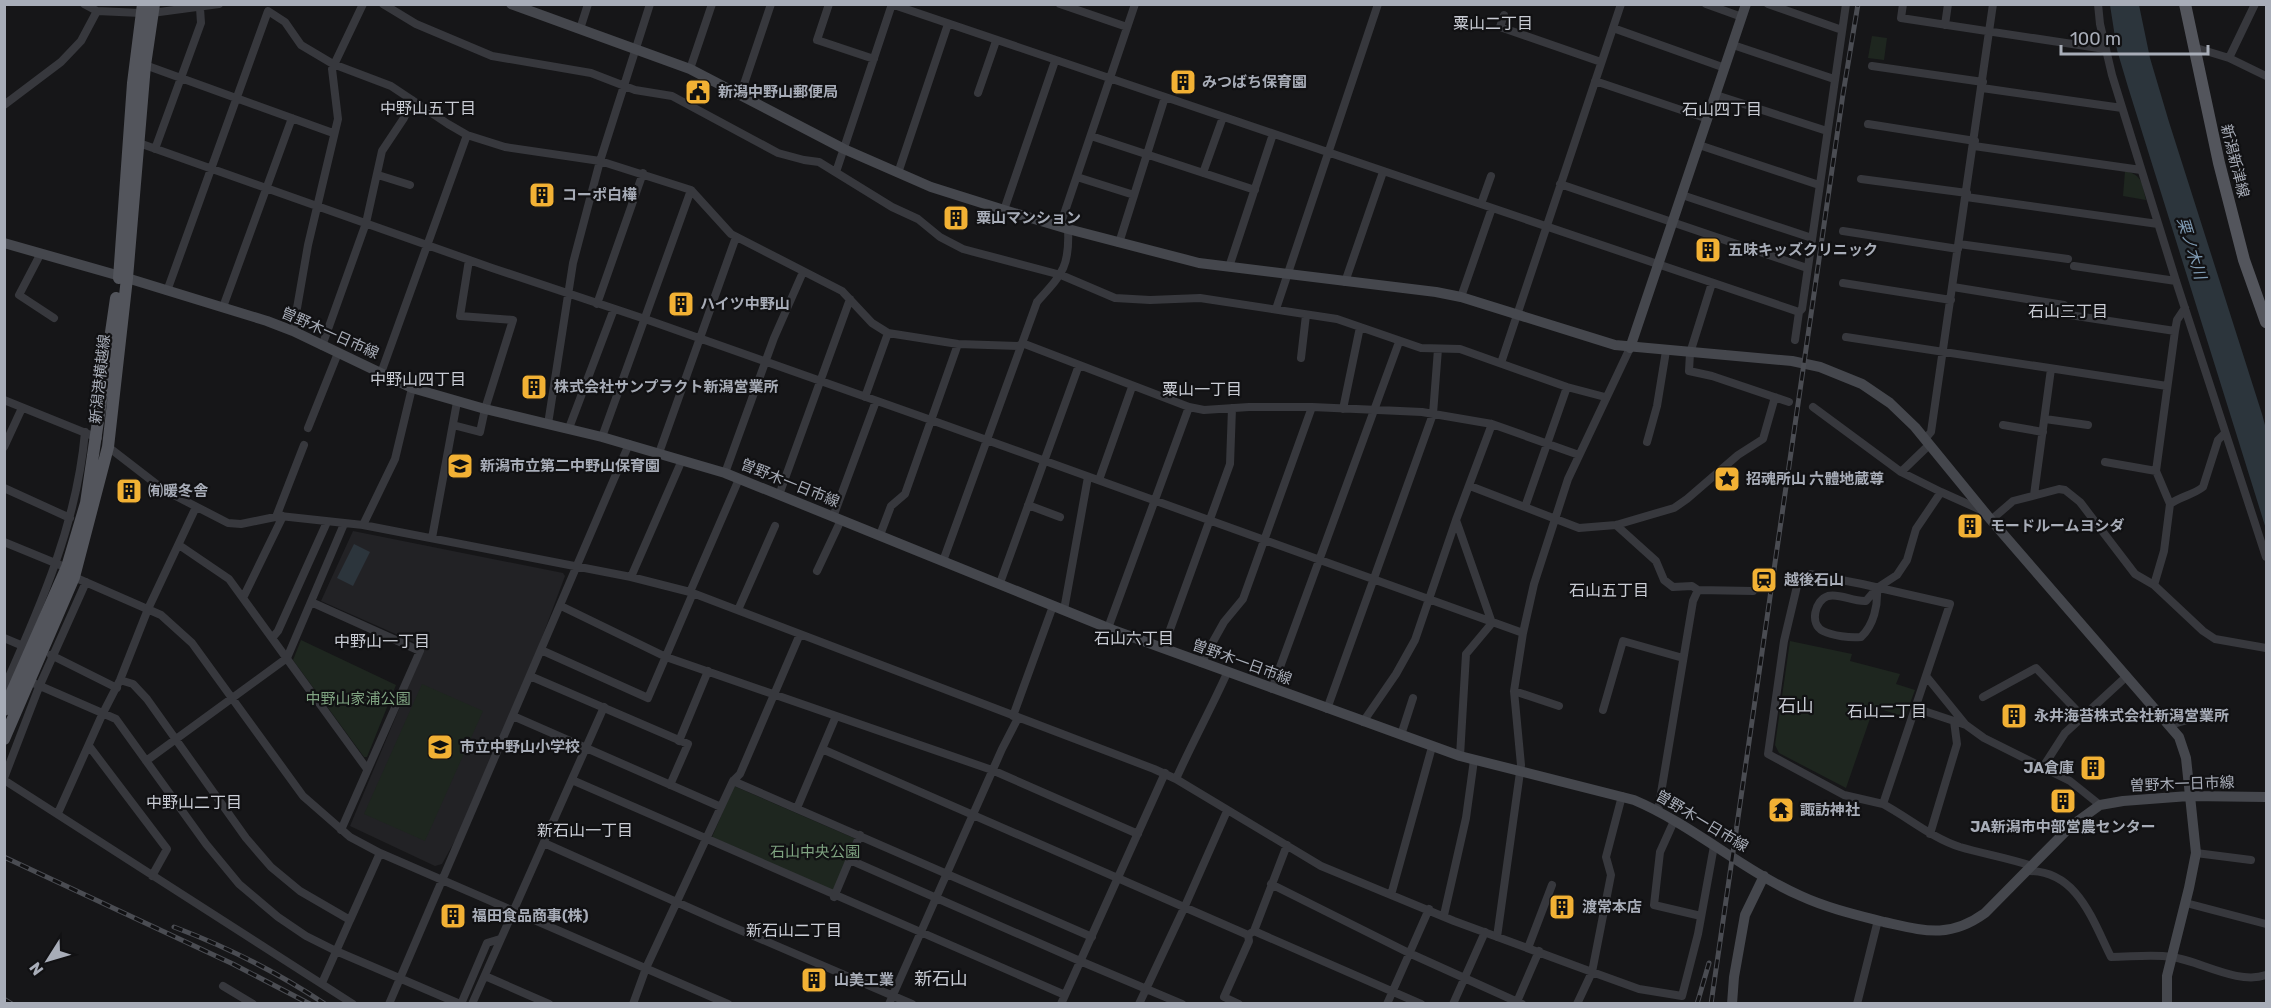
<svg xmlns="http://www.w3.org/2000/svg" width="2271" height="1008" viewBox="0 0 2271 1008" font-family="Rubik,'Noto Sans JP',sans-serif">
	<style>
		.built { fill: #222225 }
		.green { fill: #1e261f }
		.water { fill: #2c353c }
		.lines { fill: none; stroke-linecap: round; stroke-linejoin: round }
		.street { stroke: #37383d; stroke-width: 8 }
		.secondary { stroke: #45474d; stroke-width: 10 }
		.primary { stroke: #53555c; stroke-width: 12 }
		.rail-casing { stroke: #4a4c52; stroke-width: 5 }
		.rail { stroke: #111113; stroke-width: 3; stroke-dasharray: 9; stroke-linecap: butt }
		.labels { text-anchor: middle; stroke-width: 4.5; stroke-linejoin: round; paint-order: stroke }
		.poi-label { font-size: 15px; font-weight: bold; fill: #a8adb8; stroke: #111113; text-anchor: start }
		.street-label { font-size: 15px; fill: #a8adb8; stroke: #111113 }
		.park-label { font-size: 15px; fill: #7fa381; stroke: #111113 }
		.neighbourhood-label { font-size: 16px; fill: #c9ccd4; stroke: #111113 }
		.water-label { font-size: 16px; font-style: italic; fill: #7f9bb3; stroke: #111113 }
		.quarter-label { font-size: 18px; fill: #c9ccd4; stroke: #111113 }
	</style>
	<rect width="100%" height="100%" fill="#161618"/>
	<path class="built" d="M 353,531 L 563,573 L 565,576 L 538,648 L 458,835 L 442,864 L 435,866 L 350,826 L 425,647 L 321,601 Z"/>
	<path class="green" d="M 1872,36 L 1887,38 L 1884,60 L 1868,58 Z
		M 2125,171 C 2143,175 2142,184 2146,200 L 2123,196 Z
		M 301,640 L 396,685 L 367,757 L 364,757 L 293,660 Z
		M 1790,641 L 1852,654 L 1850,661 L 1900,674 L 1896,684 L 1915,690 L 1905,717 L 1874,707 L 1846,788 L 1779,753 L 1775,745 Z
		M 422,684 L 483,711 L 425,841 L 364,814 Z
		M 734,786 L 856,839 L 833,891 L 712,837 Z"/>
	<path class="water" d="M 2110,5 L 2139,5 L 2150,58 L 2169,122 L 2262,414 L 2266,429 L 2266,529 L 2128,87 L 2117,50 Z
		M 354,544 L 370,552 L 353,586 L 337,578 Z"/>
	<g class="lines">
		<path class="street" d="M 84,4 L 97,11 L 141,13
			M 383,4 L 416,24 L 492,56 L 591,73 L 635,90 L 672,96 L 778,153 L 804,160 L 819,162 L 892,207 L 918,219 L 940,237 L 963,249 L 1061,275 L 1115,298 L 1150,300 L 1200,298 L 1337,319 L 1421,348 L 1460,349 L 1567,387 L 1605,397
			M 829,4 L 817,40 L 874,59
			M 891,4 L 1799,312
			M 1060,4 L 1127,27
			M 1706,4 L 1742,17
			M 1768,4 L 1842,30
			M 1903,4 L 1901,18 L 2105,49
			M 2098,4 L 2100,24 L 2112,75 L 2176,281 L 2266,557
			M 152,13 L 219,4
			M 1504,15 L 1500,27 L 1601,62
			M 1945,25 L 1948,4
			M 1613,28 L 1725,68
			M 580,29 L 588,4
			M 1733,45 L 1834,79
			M 2193,47 L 2229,58 L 2266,76
			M 2229,58 L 2255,4
			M 145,65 L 333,133
			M 1872,66 L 1983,82
			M 690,69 L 712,4
			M 1595,81 L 1708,119
			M 1982,88 L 2122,108
			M 978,93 L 996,41
			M 1716,95 L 1827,131
			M 740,96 L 771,4
			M 4,105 L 61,62 L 81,41 L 97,11
			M 1868,124 L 1975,141
			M 1091,136 L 1255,190
			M 139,143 L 492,268 L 645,319 L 931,420 L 1523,633
			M 1699,145 L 1819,185
			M 1974,146 L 2141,170
			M 155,149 L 201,23 L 200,8
			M 836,172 L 892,4
			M 898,173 L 948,24
			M 1203,173 L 1223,117
			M 378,175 L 410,185
			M 1077,177 L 1134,195
			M 1861,179 L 1967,193
			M 1560,184 L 1807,268
			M 1682,195 L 1812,238
			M 1966,197 L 2158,224
			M 1481,204 L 1491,176
			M 1004,210 L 1055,61
			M 1060,226 L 1135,4
			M 1843,231 L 1958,249
			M 1119,243 L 1165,97
			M 1959,244 L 2068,259
			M 41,253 L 19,295 L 54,318
			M 2074,266 L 2176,281
			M 1229,267 L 1273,134
			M 1345,282 L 1383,172
			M 1712,283 L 1690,353 L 1689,371 L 1712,376 L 1789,402
			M 1843,283 L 1951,300
			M 1953,287 L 2064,305 L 2063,314 L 2175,331
			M 167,291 L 268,11 L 285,22 L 301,45 L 333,64 L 391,86 L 448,124 L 467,135 L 505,147 L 600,161 L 691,190 L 731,234 L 842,291 L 872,323 L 888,333 L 958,344 L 1020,346
			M 1461,297 L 1492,208
			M 597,304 L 643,173
			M 223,307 L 292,118
			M 1276,309 L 1378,4
			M 293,331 L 308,245 L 338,119 L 332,69 L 363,4
			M 1846,337 L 2167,386
			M 1795,340 L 1799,312 L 1802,309 L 1846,4
			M 1022,343 L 1189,407 L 1204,410 L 1249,407 L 1312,407 L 1422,412 L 1492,424 L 1579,455
			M 322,346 L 366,223 L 382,151 L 404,118 L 412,100
			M 1301,358 L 1306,315
			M 1501,363 L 1621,4
			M 381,373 L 467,135
			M 865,397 L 888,333
			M 4,400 L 98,438
			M 1813,407 L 1901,472 L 1941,492 L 1981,510
			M 1343,409 L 1360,327
			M 2045,419 L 2088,425
			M 548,424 L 573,263 L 600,161 L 650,4
			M 453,425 L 480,432 L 485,409 L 513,320 L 460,316 L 469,260
			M 2003,425 L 2043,432
			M 308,428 L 338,353
			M 569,428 L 614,309
			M 602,437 L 691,190
			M 1925,439 L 1931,432 L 1993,4
			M 1647,442 L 1657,406 L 1666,351
			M 107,446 L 164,490 L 228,523 L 241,524 L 280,516 L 363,525 L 631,577 L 690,592 L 1154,769 L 1176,779 L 1321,866 L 1454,921 L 1592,972 L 1639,989 L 1682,996 L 1698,934 L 1714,846
			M 4,447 L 22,408
			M 659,453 L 736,237
			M 2105,462 L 2156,471
			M 1901,472 L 1929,445
			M 725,473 L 774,338 L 803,272
			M 1099,480 L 1132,387
			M 1470,486 L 1579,528 L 1616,525 L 1674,508 L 1687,499 L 1738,455 L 1763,439 L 1775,397
			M 4,488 L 70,518
			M 779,495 L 850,299
			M 2034,495 L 2051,369
			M 2170,504 L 2156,471 L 2175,331 L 2177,320 L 2185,308
			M 1028,505 L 1060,517
			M 1525,507 L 1567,387
			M 276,517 L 304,445
			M 833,517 L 876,401
			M 1991,520 L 2013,501 L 2059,489 L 2065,490 L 2080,502 L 2135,574 L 2154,585 L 2203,631 L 2215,639 L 2266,648
			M 363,525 L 395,459 L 412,388
			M 1616,525 L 1656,561 L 1664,580 L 1673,587 L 1692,586 L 1698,590 L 1753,591
			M 880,535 L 891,506 L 905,494 L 958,344
			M 432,538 L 457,402
			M 4,542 L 60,565
			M 179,545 L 229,579 L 367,769
			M 943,561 L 1037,302 C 1061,275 1070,268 1068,229
			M 817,571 L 841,520
			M 1810,574 L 1862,584 L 1950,604 L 1883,804 L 1844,795 L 1768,754 L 1784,641 L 1798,582 Z
			M 74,577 L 161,615 L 192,643 L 303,796 L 350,837 L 380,853 L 728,1004
			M 631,577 L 682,460
			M 1000,583 L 1079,365
			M 2154,585 L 2164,551 L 2170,504 C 2181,496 2193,495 2203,487 L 2218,440 L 2225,433
			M 1877,588 C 1878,605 1874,625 1861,637 C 1850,638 1833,636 1823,631 C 1809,624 1815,600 1828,596 C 1840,593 1853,602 1866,601 L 1877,588 L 1897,575 L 1907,560 L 1916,529 L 1941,492
			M 690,592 L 739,479
			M 243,598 L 283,516
			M 311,602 L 420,651 L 341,830
			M 561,606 L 666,657 L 992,770 L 1138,834
			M 738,610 L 775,526
			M 1064,610 L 1088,477
			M 1108,628 L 1189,407
			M 800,634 L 740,774 L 733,781 L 1092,937
			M 273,637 L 278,631 L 327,522
			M 4,638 L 23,646
			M 1163,649 L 1230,464 L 1232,408
			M 541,650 L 648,698 L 693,593
			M 51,655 L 117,688
			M 1201,663 L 1224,622 L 1243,599 L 1312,407
			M 530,676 L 688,744 L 670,785
			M 1926,676 L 1965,724
			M 120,680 L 133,684 L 147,699 L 246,838 L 271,867 L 300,891 L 350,920 L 322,983
			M 31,682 L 116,719 L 206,844 L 239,884 L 278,917 L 306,936 L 336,951 L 460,1004
			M 4,688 C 41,605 77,523 85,432
			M 1272,689 L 1399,342
			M 1514,691 L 1559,706
			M 1983,697 L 2036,668 L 2082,716
			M 1915,708 L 1966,725 L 1984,738 L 2070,781 L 2100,805
			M 1327,709 L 1433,414 L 1438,349
			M 1603,710 L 1623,641 L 1683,658
			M 513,716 L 721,807
			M 1013,716 L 1053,606
			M 1363,722 L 1396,674 L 1415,640 L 1456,520
			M 2170,725 L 2215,712
			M 1401,735 L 1413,698
			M 679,741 L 708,671
			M 89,746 L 167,849 L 152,876
			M 822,749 L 1248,935
			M 1460,756 L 1466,654 L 1492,623 L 1456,520 L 1492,424
			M 146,761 L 287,658 L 344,524
			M 2043,767 L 2065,733 L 2127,676
			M 4,778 L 39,687 L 86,582
			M 1176,779 C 1192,743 1211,709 1227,673
			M 4,780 L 353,1004
			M 572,780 L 1065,995
			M 1883,804 C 1909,818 1932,838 1960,847 C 1984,854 2008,858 2032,866
			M 797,808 L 836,716
			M 1658,811 L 1693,601 L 1698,590
			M 58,813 L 102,715 L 120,680 L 148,609 L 196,507
			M 1674,821 L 1660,852 L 1654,905 L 1701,916
			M 1930,834 L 1957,744 L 1954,721
			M 544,843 L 719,921 L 912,1004
			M 2196,853 L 2251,860
			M 850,860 L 1080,961 L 1182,1004
			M 2027,871 C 2077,870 2092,919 2111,957 C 2130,957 2152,954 2172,957 C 2200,961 2238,985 2266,975
			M 1271,884 L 1409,953 L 1522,1004
			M 1391,895 L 1432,747
			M 834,897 L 860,835
			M 2186,903 L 2266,924
			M 1444,915 L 1466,818 L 1474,760
			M 350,920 L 380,853
			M 1254,931 L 1421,1004
			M 1497,937 L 1521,765 L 1514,691 L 1523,633 L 1534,584 L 1568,479 L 1630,348
			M 1528,948 L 1552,885
			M 485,976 L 549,1004
			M 223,986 L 253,1004
			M 389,1004 L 629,444
			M 461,1004 L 487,943 L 500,939
			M 472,1004 L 604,707
			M 633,1004 L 646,968 L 733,781
			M 889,1004 L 1002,749 L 1018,718
			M 1061,1004 L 1165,773
			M 1139,1004 L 1185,906 L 1227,811
			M 1239,1004 L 1224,997 L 1249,941 L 1248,935 L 1254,931 L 1287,845
			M 1387,1004 L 1429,909
			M 1453,1004 L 1485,932
			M 1516,1004 L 1539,951
			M 1577,1004 L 1592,972 L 1611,875 L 1606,857 L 1622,796
			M 1857,1004 L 1878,920"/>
		<path class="secondary" d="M 511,4 L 690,69 L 844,149 L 931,187 L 1004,210 L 1068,229 L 1199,263 L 1436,292 L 1461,297 L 1615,345 L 1792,361 L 1820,367 L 1862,384 L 1890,403 L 1915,427 L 1991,520 L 2179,737 L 2186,758 L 2196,853 L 2189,888 L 2167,976 L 2167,1004
			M 4,243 L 127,278 L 267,321 L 293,331 L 412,388 L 485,409 L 602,437 L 725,473 L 1113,630 L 1460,756 L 1634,800 C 1693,825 1742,870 1801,896 C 1827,908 1857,915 1884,922 C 1925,931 1949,939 1985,913 L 2071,826 L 2100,805 L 2123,801 L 2189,796 L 2266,797
			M 1630,348 L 1746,4
			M 1732,1004 L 1734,977 L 1745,915 L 1764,876"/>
		<path class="primary" d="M 2185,4 L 2219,163 L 2244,260 L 2266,322
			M 119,278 L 133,83 L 143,4
			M 4,710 L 67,567 L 86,503 L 116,298
			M 4,739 L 74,577 L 108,447 L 127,278 L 145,65 L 154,4"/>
		<g class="rail-casing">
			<path id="rail" d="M 4,857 L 233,964 L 310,1004
				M 174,927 C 227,947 277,972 325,1004
				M 4,999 L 12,1004
				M 1697,1004 L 1709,963
				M 1711,1004 L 1843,94 L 1858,4"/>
		</g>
		<use href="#rail" class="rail"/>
	</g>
	<defs>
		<g id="building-square" transform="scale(1.35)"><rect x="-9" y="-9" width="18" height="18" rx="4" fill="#f2b134" stroke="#111113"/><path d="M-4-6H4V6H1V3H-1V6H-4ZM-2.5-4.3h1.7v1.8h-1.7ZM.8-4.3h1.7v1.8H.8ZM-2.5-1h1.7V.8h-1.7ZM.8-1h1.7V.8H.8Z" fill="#111"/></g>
		<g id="civic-square" transform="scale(1.35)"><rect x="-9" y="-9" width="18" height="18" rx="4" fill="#f2b134" stroke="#111113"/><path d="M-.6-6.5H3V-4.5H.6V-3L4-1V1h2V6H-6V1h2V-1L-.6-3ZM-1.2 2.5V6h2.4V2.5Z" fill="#111"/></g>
		<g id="school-square" transform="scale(1.35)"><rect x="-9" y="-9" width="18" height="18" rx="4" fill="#f2b134" stroke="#111113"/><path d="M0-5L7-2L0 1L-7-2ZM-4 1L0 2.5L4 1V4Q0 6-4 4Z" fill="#111"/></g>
		<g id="sight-square" transform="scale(1.35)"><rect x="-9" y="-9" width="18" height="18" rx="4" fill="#f2b134" stroke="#111113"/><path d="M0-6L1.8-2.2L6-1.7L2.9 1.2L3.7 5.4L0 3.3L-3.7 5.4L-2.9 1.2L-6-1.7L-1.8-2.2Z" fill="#111"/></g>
		<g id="station-square" transform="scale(1.35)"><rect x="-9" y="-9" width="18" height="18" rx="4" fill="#f2b134" stroke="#111113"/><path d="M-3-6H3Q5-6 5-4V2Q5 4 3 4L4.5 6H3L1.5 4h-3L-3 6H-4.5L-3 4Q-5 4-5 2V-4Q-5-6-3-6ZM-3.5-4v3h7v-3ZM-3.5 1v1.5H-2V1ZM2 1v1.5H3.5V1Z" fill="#111"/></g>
		<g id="temple-square" transform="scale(1.35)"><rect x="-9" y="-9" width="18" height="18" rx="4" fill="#f2b134" stroke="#111113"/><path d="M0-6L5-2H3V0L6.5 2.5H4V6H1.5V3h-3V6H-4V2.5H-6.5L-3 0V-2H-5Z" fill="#111"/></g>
	</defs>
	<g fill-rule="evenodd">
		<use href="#building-square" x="1183" y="82"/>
		<use href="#civic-square" x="698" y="92"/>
		<use href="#building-square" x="542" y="195"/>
		<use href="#building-square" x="956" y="218"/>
		<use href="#building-square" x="1708" y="250"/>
		<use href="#building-square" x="681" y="304"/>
		<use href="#building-square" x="534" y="387"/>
		<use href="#school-square" x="460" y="466"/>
		<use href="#sight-square" x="1727" y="479"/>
		<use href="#building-square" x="129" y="491"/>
		<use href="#building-square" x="1970" y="526"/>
		<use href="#station-square" x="1764" y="580"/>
		<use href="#building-square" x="2014" y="716"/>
		<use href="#school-square" x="440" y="747"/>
		<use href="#building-square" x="2093" y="768"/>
		<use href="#building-square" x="2063" y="801"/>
		<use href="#temple-square" x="1781" y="810"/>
		<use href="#building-square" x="1562" y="907"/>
		<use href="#building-square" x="453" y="916"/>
		<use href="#building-square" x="814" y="980"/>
	</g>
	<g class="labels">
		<g class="poi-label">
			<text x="1202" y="87">みつばち保育園</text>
			<text x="718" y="97">新潟中野山郵便局</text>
			<text x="562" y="200">コーポ白樺</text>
			<text x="976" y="223">粟山マンション</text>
			<text x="1728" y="255">五味キッズクリニック</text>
			<text x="700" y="309">ハイツ中野山</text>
			<text x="554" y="392">株式会社サンプラクト新潟営業所</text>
			<text x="480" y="471">新潟市立第二中野山保育園</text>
			<text x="1746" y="484">招魂所山 六體地蔵尊</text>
			<text x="148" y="496">㈲暖冬舎</text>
			<text x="1990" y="531">モードルームヨシダ</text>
			<text x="1784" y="585">越後石山</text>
			<text x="2034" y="721">永井海苔株式会社新潟営業所</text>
			<text x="460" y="752">市立中野山小学校</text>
			<text x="2074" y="773" text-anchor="end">JA倉庫</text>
			<text x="1800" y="815">諏訪神社</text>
			<text x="2063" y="832" text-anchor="middle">JA新潟市中部営農センター</text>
			<text x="1582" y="912">渡常本店</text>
			<text x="472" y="921">福田食品商事(株)</text>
			<text x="834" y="985">山美工業</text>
		</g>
		<g class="street-label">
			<text transform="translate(2235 161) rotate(76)" y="5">新潟新津線</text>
			<text transform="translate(330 333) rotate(24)" y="5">曽野木一日市線</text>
			<text transform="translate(100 379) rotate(-84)" y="5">新潟港横越線</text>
			<text transform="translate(790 483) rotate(22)" y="5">曽野木一日市線</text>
			<text transform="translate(1242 662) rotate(20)" y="5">曽野木一日市線</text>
			<text transform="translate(2182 784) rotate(-2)" y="5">曽野木一日市線</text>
			<text transform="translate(1702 821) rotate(31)" y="5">曽野木一日市線</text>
		</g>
		<g class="park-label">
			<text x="358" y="704">中野山家浦公園</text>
			<text x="815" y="857">石山中央公園</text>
		</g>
		<g class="neighbourhood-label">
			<text x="1493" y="29">粟山二丁目</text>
			<text x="428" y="114">中野山五丁目</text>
			<text x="1722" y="115">石山四丁目</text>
			<text x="2068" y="317">石山三丁目</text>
			<text x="418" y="385">中野山四丁目</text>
			<text x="1202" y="395">粟山一丁目</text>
			<text x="1609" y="596">石山五丁目</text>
			<text x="1134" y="644">石山六丁目</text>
			<text x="382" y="647">中野山一丁目</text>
			<text x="1887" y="717">石山二丁目</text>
			<text x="194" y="808">中野山二丁目</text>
			<text x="585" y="836">新石山一丁目</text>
			<text x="794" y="936">新石山二丁目</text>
		</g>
		<g class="water-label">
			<text transform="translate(2192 248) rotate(73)" y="6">栗ノ木川</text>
		</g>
		<g class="quarter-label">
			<text x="1796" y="712">石山</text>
			<text x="941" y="985">新石山</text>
		</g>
	</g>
	<rect width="2271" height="1008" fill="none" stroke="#a8adb8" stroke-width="12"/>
	<g transform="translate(48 960) rotate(233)" stroke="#111113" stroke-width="4.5" paint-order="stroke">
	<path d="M0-4.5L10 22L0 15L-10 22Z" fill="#a8adb8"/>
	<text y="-9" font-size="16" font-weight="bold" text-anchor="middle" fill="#a8adb8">N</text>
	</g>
	<path d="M2061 45v9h147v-9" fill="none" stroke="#a8adb8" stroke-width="3"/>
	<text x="2070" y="45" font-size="18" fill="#a8adb8" stroke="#111113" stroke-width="4.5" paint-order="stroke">100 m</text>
</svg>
